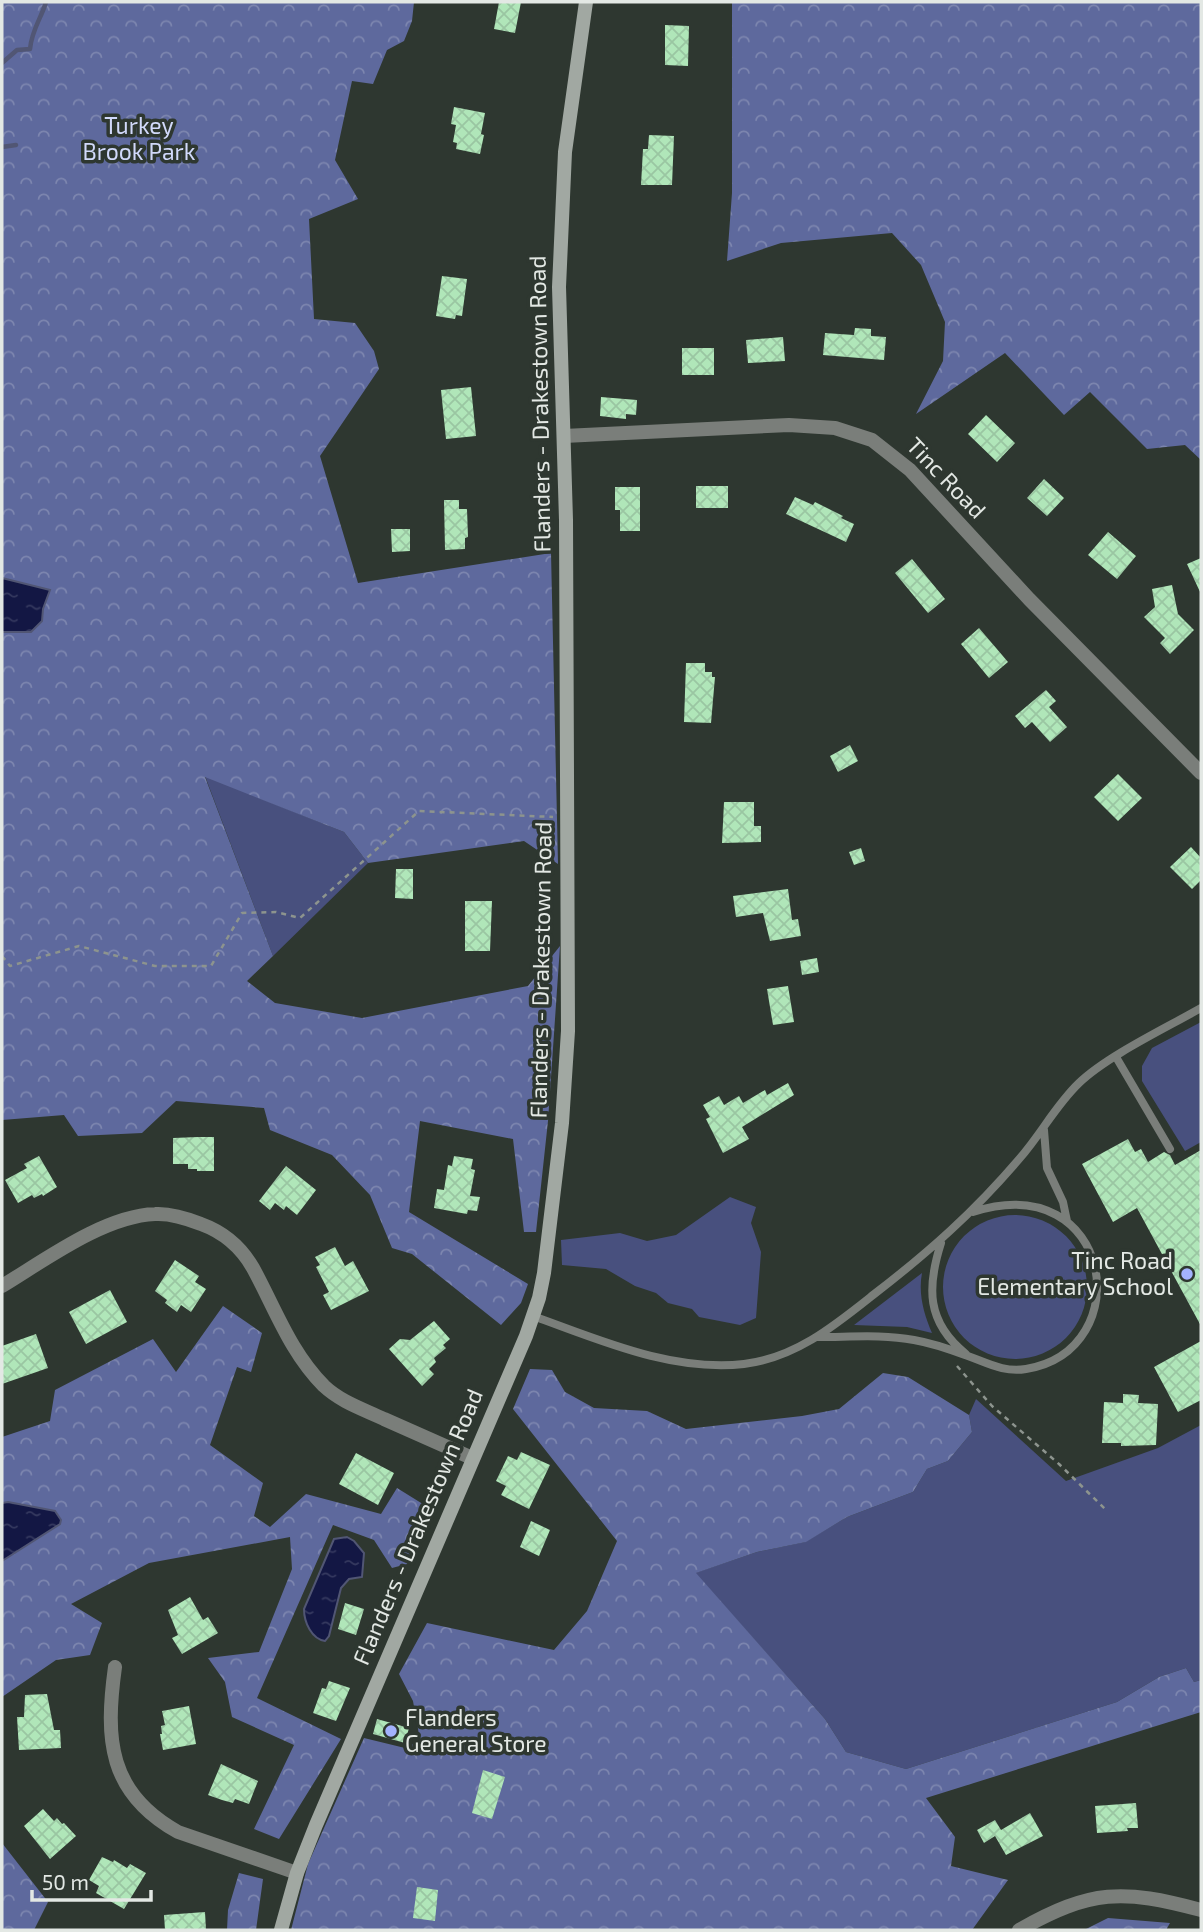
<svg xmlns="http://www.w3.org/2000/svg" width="1203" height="1932" viewBox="0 0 1203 1932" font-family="'Exo 2',sans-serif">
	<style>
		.green { fill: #48507e }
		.forest { fill: url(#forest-crowns) }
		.water { fill: url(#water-ripples); stroke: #515674; stroke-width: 2 }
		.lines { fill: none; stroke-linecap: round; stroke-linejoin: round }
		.stream { stroke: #515674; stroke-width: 4.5 }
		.building { fill: url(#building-cross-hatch) }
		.path { stroke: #8d948e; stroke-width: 2.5; stroke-dasharray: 5 5; stroke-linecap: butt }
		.lane { stroke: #7a7e7a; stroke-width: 8 }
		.street { stroke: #7a7e7a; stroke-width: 14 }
		.secondary { stroke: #a1a8a2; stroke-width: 14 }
		.poi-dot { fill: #a3b2fd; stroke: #2e3730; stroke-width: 2.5 }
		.labels { text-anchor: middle; stroke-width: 7; stroke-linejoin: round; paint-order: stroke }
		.park-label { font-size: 23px; fill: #d1d9fa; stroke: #2e3730 }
		.street-label { font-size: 23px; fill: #e3e8e4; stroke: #2e3730 }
		.poi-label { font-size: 23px; fill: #e3e8e4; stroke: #2e3730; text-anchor: end }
	</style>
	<defs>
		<pattern id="forest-crowns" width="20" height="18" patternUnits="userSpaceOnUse" patternTransform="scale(1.75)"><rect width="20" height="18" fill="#5e699d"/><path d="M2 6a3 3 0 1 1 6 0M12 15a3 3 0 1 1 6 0" fill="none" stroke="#7d86af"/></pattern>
		<pattern id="water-ripples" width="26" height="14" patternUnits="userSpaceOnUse" patternTransform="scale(1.75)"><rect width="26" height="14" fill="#131744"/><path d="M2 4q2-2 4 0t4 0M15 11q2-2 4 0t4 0" fill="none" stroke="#35395f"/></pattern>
		<pattern id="building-cross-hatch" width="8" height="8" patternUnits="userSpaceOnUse" patternTransform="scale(1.75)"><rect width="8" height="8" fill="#b0e6b9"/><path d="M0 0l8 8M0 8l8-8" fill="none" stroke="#9ac6a2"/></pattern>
	</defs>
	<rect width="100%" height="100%" fill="#2e3730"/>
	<path class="green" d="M 205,776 L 344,832 L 368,863 L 273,956 Z
		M 1201,1022 L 1201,1142 L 1185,1151 L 1142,1081 L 1142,1066 L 1152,1048 Z
		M 730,1197 L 756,1207 L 751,1223 L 761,1252 L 756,1318 L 740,1325 L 699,1317 L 692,1309 L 668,1303 L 656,1293 L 635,1286 L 606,1269 L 562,1265 L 561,1240 L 620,1233 L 647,1241 L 676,1235 Z
		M943 1287a72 72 0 1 1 144 0a72 72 0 1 1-144 0Z
		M 922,1273 C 918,1294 924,1314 932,1333 L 907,1327 L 854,1325 Z
		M 976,1399 L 1066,1481 L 1158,1448 L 1201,1425 L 1201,1680 L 1194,1682 L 1186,1668 L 1159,1677 L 1117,1702 L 906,1769 L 846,1752 L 825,1719 L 695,1573 L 757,1552 L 805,1542 L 847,1517 L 913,1492 L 927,1469 L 948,1461 L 972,1432 L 969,1415 Z"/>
	<path class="forest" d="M 2,2 L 414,2 L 412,21 L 404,41 L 387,50 L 373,84 L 352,81 L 335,160 L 358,199 L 309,219 L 314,319 L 355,323 L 374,351 L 379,369 L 320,456 L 358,583 L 551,553 L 558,864 L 524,841 L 368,863 L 344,832 L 205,777 L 273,956 L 247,981 L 275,1003 L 362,1018 L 528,986 L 560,946 L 548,1121 L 536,1232 L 524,1232 L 513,1139 L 420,1121 L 409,1212 L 528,1284 L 521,1303 L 501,1325 L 412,1254 L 392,1248 L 370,1195 L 332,1155 L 270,1130 L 264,1108 L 176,1101 L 142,1133 L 78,1136 L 64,1115 L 2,1120 Z
		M 732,2 L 1201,2 L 1201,460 L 1185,445 L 1147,449 L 1090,392 L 1064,415 L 1005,353 L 916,414 L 943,361 L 945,322 L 921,265 L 892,233 L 781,243 L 727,261 L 732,193 Z
		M 223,1306 L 262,1333 L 251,1372 L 237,1367 L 210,1445 L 263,1483 L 254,1516 L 270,1527 L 306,1494 L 381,1514 L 397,1488 L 426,1506 L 407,1564 L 392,1568 L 374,1540 L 333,1525 L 257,1698 L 341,1739 L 279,1839 L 254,1829 L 294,1745 L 232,1717 L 225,1682 L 208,1658 L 259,1652 L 292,1569 L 290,1537 L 149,1563 L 71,1604 L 102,1623 L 90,1655 L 56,1660 L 2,1697 L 2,1437 L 50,1421 L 55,1390 L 153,1339 L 176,1372 Z
		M 530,1369 L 552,1370 L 565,1392 L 594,1408 L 647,1411 L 686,1429 L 802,1416 L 839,1409 L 883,1373 L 908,1377 L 969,1415 L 972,1432 L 948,1461 L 927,1469 L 913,1492 L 847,1517 L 806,1542 L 757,1552 L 696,1573 L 825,1719 L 846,1752 L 906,1769 L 1117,1702 L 1159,1677 L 1186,1668 L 1194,1682 L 1201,1680 L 1201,1712 L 926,1798 L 955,1837 L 951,1866 L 1008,1880 L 972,1930 L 291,1930 L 308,1864 L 364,1738 L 405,1748 L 420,1740 L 413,1701 L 399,1674 L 427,1623 L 554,1650 L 587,1611 L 617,1541 L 513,1409 Z
		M 2,1843 L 48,1902 L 34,1930 L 2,1930 Z
		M 239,1873 L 263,1879 L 256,1930 L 227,1930 L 228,1910 Z
		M 1108,1918 L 1170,1923 L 1166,1930 L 1084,1930 Z"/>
	<path class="water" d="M 2,578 L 50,590 L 43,609 L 42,621 L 31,632 L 2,632 Z
		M 8,1502 L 55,1511 L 61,1520 L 60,1524 L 2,1561 L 2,1503 Z
		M 347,1537 L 354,1541 L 364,1553 L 362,1577 L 349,1579 L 341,1588 L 329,1636 L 325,1641 C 312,1639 304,1623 304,1609 L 334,1539 Z"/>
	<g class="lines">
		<path class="stream" d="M 2,63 L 17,50 L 30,49 C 32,29 41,19 46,2
			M 2,147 L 16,145"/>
	</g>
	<path class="building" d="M 499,2 L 521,2 L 515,33 L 494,29 Z
		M 665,25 L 689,26 L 688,66 L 665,65 Z
		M 454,107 L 485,113 L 481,134 L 484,135 L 480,154 L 456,149 L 457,143 L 453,142 L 456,125 L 451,124 Z
		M 649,135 L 674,136 L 672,185 L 641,185 L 643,149 L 648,149 Z
		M 442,276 L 467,279 L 462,316 L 456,315 L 455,319 L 436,316 Z
		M 855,328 L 871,329 L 871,336 L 886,337 L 884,360 L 823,355 L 825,333 L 854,335 Z
		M 783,337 L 785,361 L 748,363 L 746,340 Z
		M 682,348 L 714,348 L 714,375 L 682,375 Z
		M 471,387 L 476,436 L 446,439 L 441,390 Z
		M 601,397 L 637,400 L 636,415 L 626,414 L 626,419 L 600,416 Z
		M 986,415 L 1015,443 L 997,462 L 968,434 Z
		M 1044,479 L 1064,498 L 1047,516 L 1027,498 Z
		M 696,486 L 728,486 L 728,508 L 696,508 Z
		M 615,487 L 640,487 L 640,531 L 620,531 L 620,510 L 615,510 Z
		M 795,497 L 813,505 L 815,502 L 843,516 L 841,518 L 854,524 L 846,542 L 786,514 Z
		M 444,500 L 459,500 L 459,509 L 467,509 L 468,537 L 465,538 L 465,549 L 445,550 Z
		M 391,529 L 410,529 L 410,551 L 392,552 Z
		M 1108,532 L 1136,556 L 1117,579 L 1088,555 Z
		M 1201,558 L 1201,594 L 1187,564 Z
		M 912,559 L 945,599 L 928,613 L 895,573 Z
		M 1172,585 L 1178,614 L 1194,630 L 1170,654 L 1160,643 L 1165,638 L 1144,617 L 1155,607 L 1152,589 Z
		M 979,628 L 1008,662 L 989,678 L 961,644 Z
		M 686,663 L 705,663 L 705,672 L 712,672 L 712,677 L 715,677 L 711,723 L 684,722 Z
		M 1046,690 L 1056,701 L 1049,707 L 1067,727 L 1050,742 L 1032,722 L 1025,728 L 1015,716 Z
		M 850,745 L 858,761 L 838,772 L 830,756 Z
		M 1118,774 L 1142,798 L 1118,821 L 1094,797 Z
		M 724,802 L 754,802 L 754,826 L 761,826 L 761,842 L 722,843 Z
		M 1191,847 L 1201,858 L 1201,880 L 1192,889 L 1170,867 Z
		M 861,848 L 865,861 L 854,865 L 849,852 Z
		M 396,869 L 413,869 L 413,899 L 395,898 Z
		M 788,889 L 792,920 L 798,919 L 801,936 L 770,941 L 763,913 L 736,917 L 733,896 Z
		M 465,901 L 492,901 L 490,951 L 465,951 Z
		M 817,958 L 819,972 L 802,975 L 800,961 Z
		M 788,986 L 794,1022 L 773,1025 L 767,989 Z
		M 788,1083 L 794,1095 L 742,1127 L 749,1139 L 723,1153 L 706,1119 L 710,1117 L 703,1105 L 719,1096 L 724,1105 L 739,1096 L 743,1103 L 765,1090 L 767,1095 Z
		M 198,1137 L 214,1137 L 214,1171 L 197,1171 L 197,1169 L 188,1169 L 188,1164 L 173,1164 L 173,1138 Z
		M 1128,1139 L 1135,1152 L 1141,1149 L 1148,1162 L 1164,1152 L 1170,1155 L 1175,1165 L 1201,1150 L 1201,1326 L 1137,1208 L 1113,1222 L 1082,1164 Z
		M 39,1156 L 57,1187 L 43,1196 L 42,1194 L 34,1198 L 32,1195 L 18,1203 L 5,1180 L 27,1168 L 24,1164 Z
		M 454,1156 L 473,1159 L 471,1169 L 475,1170 L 470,1196 L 480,1197 L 477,1211 L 468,1210 L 467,1214 L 434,1208 L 437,1189 L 444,1190 L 448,1165 L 452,1166 Z
		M 286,1166 L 316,1190 L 297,1215 L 286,1206 L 284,1210 L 275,1203 L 270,1210 L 259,1201 Z
		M 335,1247 L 345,1266 L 353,1261 L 369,1291 L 331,1310 L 323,1295 L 329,1292 L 316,1267 L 320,1265 L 315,1257 Z
		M 175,1260 L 199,1276 L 195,1282 L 206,1289 L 191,1312 L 181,1305 L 177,1312 L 165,1303 L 167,1300 L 155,1291 Z
		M 110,1290 L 127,1322 L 86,1344 L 69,1312 Z
		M 434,1321 L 450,1339 L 443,1345 L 446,1348 L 434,1358 L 436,1362 L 429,1369 L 434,1374 L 422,1386 L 389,1349 L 400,1339 L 410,1340 Z
		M 36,1334 L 48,1368 L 2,1384 L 2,1346 Z
		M 1201,1341 L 1201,1400 L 1178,1412 L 1154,1367 Z
		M 1123,1394 L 1139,1395 L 1138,1403 L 1158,1404 L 1156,1445 L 1121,1446 L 1121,1443 L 1102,1443 L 1104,1402 L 1123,1403 Z
		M 521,1452 L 550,1465 L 529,1509 L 501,1495 L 506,1486 L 496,1481 L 508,1456 L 517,1460 Z
		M 356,1453 L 394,1473 L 378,1505 L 339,1484 Z
		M 531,1521 L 550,1530 L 539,1556 L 520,1547 Z
		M 190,1597 L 203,1620 L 208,1617 L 218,1633 L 182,1654 L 172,1638 L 178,1635 L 168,1610 Z
		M 345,1603 L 364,1609 L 356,1635 L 338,1629 Z
		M 329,1681 L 350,1688 L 336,1721 L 313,1713 L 322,1688 L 326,1689 Z
		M 47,1694 L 54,1730 L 60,1730 L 61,1748 L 19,1750 L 17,1717 L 24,1717 L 25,1695 Z
		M 189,1706 L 196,1744 L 163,1750 L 160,1734 L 162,1734 L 161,1726 L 165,1725 L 162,1711 Z
		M 377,1719 L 409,1728 L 405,1743 L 373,1734 Z
		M 221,1764 L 258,1781 L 249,1804 L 235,1799 L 233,1803 L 222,1800 L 208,1795 Z
		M 483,1770 L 505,1777 L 492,1819 L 472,1813 Z
		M 1136,1803 L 1138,1828 L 1127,1828 L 1128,1831 L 1097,1833 L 1095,1806 Z
		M 43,1809 L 54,1821 L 57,1818 L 62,1824 L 64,1823 L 76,1836 L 50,1859 L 24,1826 Z
		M 1030,1813 L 1043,1836 L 1006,1855 L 995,1836 L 984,1843 L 977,1830 L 995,1820 L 1001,1830 Z
		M 102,1857 L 113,1862 L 114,1860 L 127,1868 L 130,1864 L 146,1873 L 124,1909 L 96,1893 L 99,1886 L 89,1880 Z
		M 417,1887 L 438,1890 L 435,1921 L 413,1918 Z
		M 205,1912 L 206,1930 L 165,1930 L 164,1915 Z"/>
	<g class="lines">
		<path class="path" d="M 2,956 L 10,966 L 79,946 L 155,966 L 211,966 L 242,913 L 276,912 L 300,918 L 419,811 L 553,817
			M 957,1366 L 992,1406 L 1059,1464 L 1105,1509"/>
		<path class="lane" d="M 1116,1057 L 1170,1149
			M 1044,1130 L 1047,1168 L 1063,1202 L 1067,1221
			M 941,1243 C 927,1287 926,1322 966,1354
			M 533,1316 C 600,1340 671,1372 744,1364 C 795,1358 834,1326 873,1295 C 929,1252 974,1212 1020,1158 C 1041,1134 1056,1105 1079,1083 C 1107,1056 1166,1028 1201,1008
			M 819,1337 C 850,1337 883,1334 914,1340 C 931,1343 949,1349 965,1355 C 986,1362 1003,1373 1026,1369 C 1140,1350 1113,1167 973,1212"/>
		<path class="street" d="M 564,436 L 789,425 L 835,428 L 872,440 L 910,470 L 1029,599 L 1201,773
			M 2,1286 C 45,1260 104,1216 155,1214 C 171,1213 186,1218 201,1224 C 223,1232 241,1247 253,1268 C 275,1308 290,1352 324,1386 C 341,1402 363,1409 384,1419 C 414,1432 443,1445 472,1458
			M 115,1667 C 105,1739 108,1793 178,1832 L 297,1873
			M 1019,1930 C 1092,1889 1122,1889 1201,1910"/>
		<path class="secondary" d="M 281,1930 L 297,1873 L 316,1825 L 526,1336 L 539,1298 L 544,1273 L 562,1123 L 568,1031 L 566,520 L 559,287 L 565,152 L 586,2"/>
	</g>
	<g class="poi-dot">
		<circle cx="1187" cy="1274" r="7"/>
		<circle cx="391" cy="1731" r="7"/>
	</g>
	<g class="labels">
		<g class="park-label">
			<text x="139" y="134">Turkey<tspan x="139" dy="26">Brook Park</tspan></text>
		</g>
		<g class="street-label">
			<text transform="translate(540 404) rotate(-91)" y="8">Flanders - Drakestown Road</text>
			<text transform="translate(946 478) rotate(46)" y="8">Tinc Road</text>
			<text transform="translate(541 970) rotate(-89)" y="8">Flanders - Drakestown Road</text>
			<text transform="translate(418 1527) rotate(-67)" y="8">Flanders - Drakestown Road</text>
		</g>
		<g class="poi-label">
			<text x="1173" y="1269">Tinc Road<tspan x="1173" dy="26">Elementary School</tspan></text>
			<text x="405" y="1726" text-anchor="start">Flanders<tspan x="405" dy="26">General Store</tspan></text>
		</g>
	</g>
	<rect width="1203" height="1932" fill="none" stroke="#e3e8e4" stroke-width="7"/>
	<path d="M32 1890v10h119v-10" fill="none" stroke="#e3e8e4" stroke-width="3.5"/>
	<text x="42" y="1890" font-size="21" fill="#e3e8e4" stroke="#2e3730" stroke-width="5" paint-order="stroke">50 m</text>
</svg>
